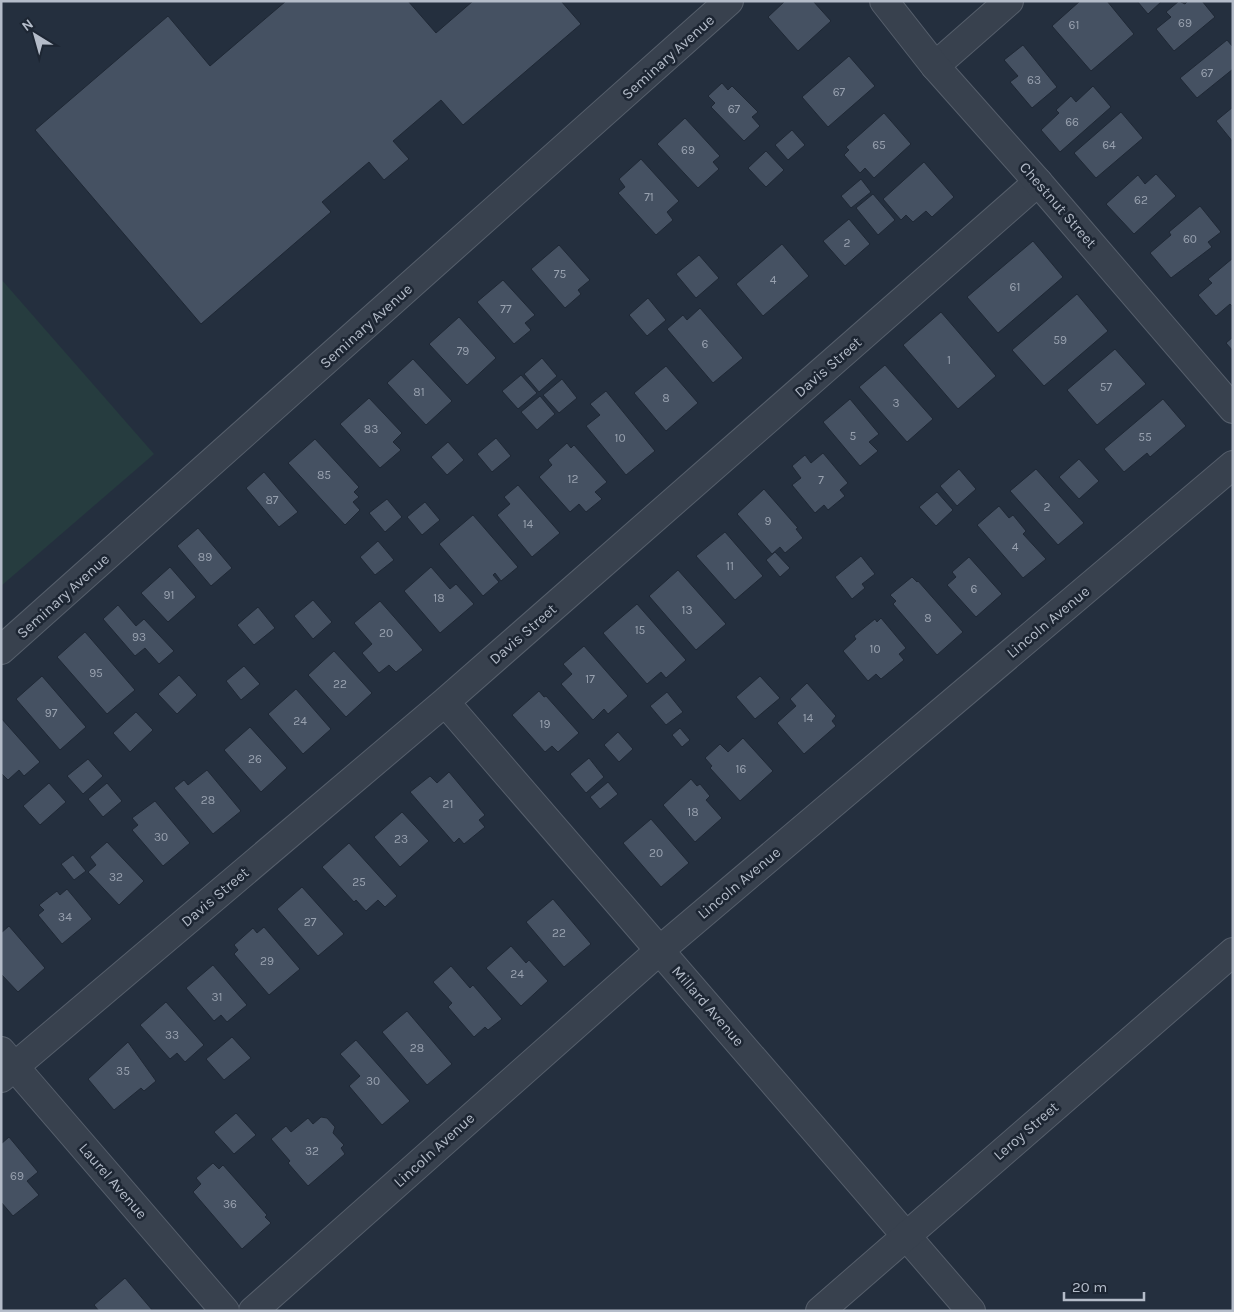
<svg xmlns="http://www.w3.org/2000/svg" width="1234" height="1312" viewBox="0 0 1234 1312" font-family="Karla,sans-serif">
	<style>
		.green { fill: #263c3f }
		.building { fill: #455162; stroke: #1f2835 }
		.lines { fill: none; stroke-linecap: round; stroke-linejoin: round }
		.minor-casing { stroke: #565f6c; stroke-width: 30 }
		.tertiary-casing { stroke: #565f6c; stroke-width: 30 }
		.minor { stroke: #38414e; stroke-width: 28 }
		.tertiary { stroke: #38414e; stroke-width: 28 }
		.labels { text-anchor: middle; stroke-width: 5; stroke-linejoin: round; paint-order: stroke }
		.number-label { font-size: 12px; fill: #98a1af }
		.street-label { font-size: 15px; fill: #b4bcc9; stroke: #1d2633 }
	</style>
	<rect width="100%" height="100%" fill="#242f3e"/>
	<path class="green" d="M 1,279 L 154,454 L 1,586 Z"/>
	<path class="building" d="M 286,1 L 408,1 L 436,33 L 473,1 L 561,1 L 581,24 L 463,125 L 441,100 L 393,141 L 409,159 L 384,180 L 369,162 L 322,202 L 331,212 L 201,324 L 35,130 L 168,16 L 210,66 Z
		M 785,1 L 813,1 L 831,21 L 798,51 L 768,17 Z
		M 1080,1 L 1107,1 L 1134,34 L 1091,71 L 1052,26 Z
		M 1137,1 L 1162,1 L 1148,14 Z
		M 1179,1 L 1185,4 L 1188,1 L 1202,1 L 1215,17 L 1174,51 L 1156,29 L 1171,17 L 1166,12 Z
		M 1227,40 L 1233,47 L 1233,69 L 1197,98 L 1180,78 Z
		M 1023,45 L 1057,87 L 1032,108 L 1010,82 L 1018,76 L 1004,60 Z
		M 849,56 L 875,86 L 828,127 L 802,97 Z
		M 722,83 L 728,90 L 732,86 L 758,112 L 752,117 L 760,126 L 744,141 L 711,107 L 715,103 L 708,96 Z
		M 1093,86 L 1111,107 L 1060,152 L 1041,130 L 1059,113 L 1056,110 L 1071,96 L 1076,102 Z
		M 1233,107 L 1233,142 L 1216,121 Z
		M 1121,112 L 1143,138 L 1096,178 L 1074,153 Z
		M 884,113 L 911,144 L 874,178 L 865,168 L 860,173 L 844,155 L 849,150 L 846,147 Z
		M 685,118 L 720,156 L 713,162 L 719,169 L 698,188 L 657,144 Z
		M 792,130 L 805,145 L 788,160 L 775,145 Z
		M 766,151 L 784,170 L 766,187 L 748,168 Z
		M 641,159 L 679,201 L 667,212 L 673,220 L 656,235 L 618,193 L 625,187 L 619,179 Z
		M 924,162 L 954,197 L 932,217 L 926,211 L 913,222 L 906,215 L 901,220 L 883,199 Z
		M 1156,174 L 1176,196 L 1134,234 L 1106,204 L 1138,175 L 1145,184 Z
		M 861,179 L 871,192 L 851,208 L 841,196 Z
		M 873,194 L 895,220 L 878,235 L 856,208 Z
		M 1200,206 L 1221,232 L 1208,242 L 1212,247 L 1171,278 L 1150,253 L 1171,235 L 1169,232 Z
		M 849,219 L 870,244 L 845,266 L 823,241 Z
		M 1033,241 L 1063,277 L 998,333 L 967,297 Z
		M 782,244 L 809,276 L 763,316 L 736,284 Z
		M 559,245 L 590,280 L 578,290 L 581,294 L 565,308 L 531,269 Z
		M 699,255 L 719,278 L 696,298 L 676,274 Z
		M 1233,258 L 1233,307 L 1230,304 L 1216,316 L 1198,295 L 1212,283 L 1208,279 Z
		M 503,280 L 535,315 L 525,323 L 531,330 L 514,344 L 477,302 Z
		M 1077,294 L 1108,331 L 1044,386 L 1012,350 Z
		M 648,298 L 666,320 L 647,336 L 629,315 Z
		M 700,308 L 743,358 L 713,383 L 667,329 L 683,315 L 687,320 Z
		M 941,312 L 996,376 L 958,409 L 903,345 Z
		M 459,317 L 496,358 L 467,385 L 429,344 Z
		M 1233,337 L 1233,351 L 1226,343 Z
		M 1115,349 L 1146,384 L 1097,425 L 1067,390 Z
		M 542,358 L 557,376 L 539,392 L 524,374 Z
		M 413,359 L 452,401 L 426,425 L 387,383 Z
		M 885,365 L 933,419 L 907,442 L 859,387 Z
		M 666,366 L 698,403 L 666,431 L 634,393 Z
		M 521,375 L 537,393 L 518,409 L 502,391 Z
		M 562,379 L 577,398 L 559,413 L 543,395 Z
		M 606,391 L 655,451 L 626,475 L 586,426 L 600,415 L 590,404 Z
		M 540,396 L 555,414 L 537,430 L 521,412 Z
		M 369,398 L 402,433 L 393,442 L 401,450 L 380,468 L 340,424 Z
		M 850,399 L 879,434 L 869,442 L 878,451 L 860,466 L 823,422 Z
		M 1163,399 L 1186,426 L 1150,457 L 1147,453 L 1124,472 L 1104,449 Z
		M 496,438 L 511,456 L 492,472 L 477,454 Z
		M 315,439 L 359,487 L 354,492 L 359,497 L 353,502 L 360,510 L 345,525 L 288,463 Z
		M 448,442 L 464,460 L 447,475 L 431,457 Z
		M 567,443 L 571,448 L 574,445 L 607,482 L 595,492 L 602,499 L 586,512 L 579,504 L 570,512 L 539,477 L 552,465 L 548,460 Z
		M 823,453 L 848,483 L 840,490 L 845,496 L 828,510 L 824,505 L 815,513 L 792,485 L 801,478 L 792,466 L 805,455 L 811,463 Z
		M 1079,459 L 1099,481 L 1079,499 L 1059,477 Z
		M 959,469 L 976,489 L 957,506 L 940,486 Z
		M 1036,469 L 1084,523 L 1058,545 L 1010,491 Z
		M 264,472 L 298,512 L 279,527 L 246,488 Z
		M 518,485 L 560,533 L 532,557 L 497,515 L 510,504 L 504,497 Z
		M 764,489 L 798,528 L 796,529 L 803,538 L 785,553 L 780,547 L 772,554 L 737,514 Z
		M 937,492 L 953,510 L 936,526 L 919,507 Z
		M 387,499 L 402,517 L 385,532 L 369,513 Z
		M 425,502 L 440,520 L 422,535 L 407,517 Z
		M 999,506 L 1009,518 L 1013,515 L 1026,531 L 1023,534 L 1046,559 L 1023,578 L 977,525 Z
		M 473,515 L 518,567 L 501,581 L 495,573 L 493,575 L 499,582 L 483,596 L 439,544 Z
		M 198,528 L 232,568 L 211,586 L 177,546 Z
		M 725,532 L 763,576 L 735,600 L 696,556 Z
		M 378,541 L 394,560 L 375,575 L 360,557 Z
		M 775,552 L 790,568 L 780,577 L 766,560 Z
		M 861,556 L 875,574 L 862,584 L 865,588 L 852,599 L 835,577 Z
		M 969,557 L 1002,594 L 976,617 L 947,585 L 956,577 L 952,572 Z
		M 170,567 L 196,597 L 168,622 L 141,593 Z
		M 431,567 L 450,589 L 456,584 L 474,604 L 440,633 L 404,591 Z
		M 678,570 L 726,624 L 696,650 L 649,596 Z
		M 912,577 L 917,582 L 918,581 L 963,632 L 937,655 L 893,604 L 896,601 L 890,595 Z
		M 313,600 L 332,622 L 313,639 L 294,616 Z
		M 380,601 L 423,650 L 396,672 L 389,665 L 379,673 L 362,653 L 372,644 L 354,623 Z
		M 637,604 L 686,660 L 666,678 L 661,672 L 647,684 L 603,633 Z
		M 118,605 L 136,626 L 144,619 L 174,651 L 159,664 L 145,648 L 135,656 L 103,619 Z
		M 258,607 L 275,628 L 254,645 L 237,625 Z
		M 881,618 L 906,648 L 899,654 L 904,660 L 881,679 L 876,674 L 868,681 L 843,651 L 856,639 L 854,636 L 875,619 L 877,622 Z
		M 85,632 L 135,690 L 107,714 L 57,657 Z
		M 584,646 L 628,696 L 608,714 L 604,709 L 593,720 L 561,684 L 572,674 L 563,664 Z
		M 334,651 L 372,693 L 346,717 L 308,675 Z
		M 244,666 L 260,684 L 241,700 L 226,681 Z
		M 179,675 L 197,695 L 177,714 L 158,694 Z
		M 42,676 L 86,727 L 60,750 L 16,699 Z
		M 760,676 L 780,698 L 755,719 L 736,697 Z
		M 807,683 L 836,716 L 832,721 L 836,726 L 804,754 L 777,723 L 796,706 L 790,699 Z
		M 296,689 L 331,729 L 303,754 L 268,714 Z
		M 539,691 L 544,697 L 546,696 L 579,733 L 558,752 L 552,746 L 545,752 L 512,715 Z
		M 667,692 L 683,712 L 666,725 L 650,706 Z
		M 136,712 L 153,730 L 130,752 L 113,733 Z
		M 1,718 L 40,762 L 24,776 L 19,770 L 8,780 L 1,773 Z
		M 250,727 L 287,768 L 261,792 L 224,750 Z
		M 680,728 L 690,740 L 682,747 L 672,735 Z
		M 618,732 L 633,749 L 619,762 L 604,745 Z
		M 743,738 L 773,771 L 740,801 L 710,768 L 712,766 L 705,758 L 720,744 L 728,752 Z
		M 589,758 L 604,777 L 586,793 L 570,774 Z
		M 88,759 L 103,776 L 83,794 L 67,776 Z
		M 207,770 L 241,811 L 213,834 L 174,788 L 184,780 L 188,785 Z
		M 449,772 L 485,815 L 479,820 L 485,827 L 464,844 L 459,838 L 454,843 L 410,792 L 430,776 L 437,783 Z
		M 691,779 L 697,786 L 700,784 L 710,796 L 706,800 L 722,818 L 695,842 L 663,805 Z
		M 608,782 L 618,794 L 600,809 L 590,797 Z
		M 49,783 L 66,802 L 40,825 L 23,806 Z
		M 107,783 L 122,801 L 103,817 L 88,799 Z
		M 155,801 L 190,843 L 163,866 L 132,830 L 138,825 L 132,818 Z
		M 402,812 L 429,841 L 400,867 L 374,837 Z
		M 651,819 L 689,863 L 661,887 L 623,843 Z
		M 107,842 L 144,881 L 119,905 L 88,872 L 96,865 L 90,857 Z
		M 349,843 L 397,896 L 385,907 L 378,900 L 366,911 L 356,900 L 354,902 L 322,867 Z
		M 73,855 L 86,871 L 74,880 L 61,864 Z
		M 302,887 L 344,934 L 318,956 L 277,909 Z
		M 67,889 L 92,919 L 62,944 L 38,915 L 44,910 L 39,905 L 57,891 L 60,895 Z
		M 553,899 L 591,944 L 564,967 L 526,922 Z
		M 9,926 L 45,968 L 18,992 L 1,974 L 1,933 Z
		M 264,927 L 300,969 L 269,995 L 234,954 L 238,950 L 234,945 L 253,928 L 257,933 Z
		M 511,946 L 526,963 L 529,960 L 548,981 L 521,1006 L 486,968 Z
		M 213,965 L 247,1005 L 227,1022 L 221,1015 L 214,1021 L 186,988 Z
		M 451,966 L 470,988 L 473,985 L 502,1019 L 488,1030 L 485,1027 L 474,1037 L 448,1007 L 452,1003 L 433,982 Z
		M 166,1002 L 204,1045 L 185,1062 L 177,1053 L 170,1059 L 140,1025 Z
		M 407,1011 L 452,1064 L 427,1085 L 382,1032 Z
		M 232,1037 L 251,1058 L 224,1080 L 206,1059 Z
		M 356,1040 L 410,1101 L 382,1125 L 349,1086 L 360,1076 L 340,1054 Z
		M 128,1042 L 156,1081 L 144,1091 L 141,1088 L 114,1110 L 88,1079 Z
		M 236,1113 L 256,1135 L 234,1154 L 214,1132 Z
		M 321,1117 L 327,1118 L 335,1127 L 333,1133 L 344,1145 L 341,1148 L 345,1154 L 308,1186 L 288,1163 L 290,1161 L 271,1139 L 286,1126 L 291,1132 L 308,1118 L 313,1124 Z
		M 9,1137 L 38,1172 L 27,1181 L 39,1195 L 13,1216 L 1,1202 L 1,1144 Z
		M 213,1163 L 219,1169 L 223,1165 L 267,1215 L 265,1217 L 271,1223 L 242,1249 L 193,1192 L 201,1184 L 196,1178 Z
		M 125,1278 L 153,1311 L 99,1311 L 94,1305 Z"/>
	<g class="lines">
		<g class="minor-casing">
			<path id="minor" d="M 935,66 L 1009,1
				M 1,650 L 729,1
				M 445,702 L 971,1311
				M 1,1051 L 225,1311
				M 1,1078 L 445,702 L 1038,182
				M 253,1311 L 660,950 L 1233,465"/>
		</g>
		<g class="tertiary-casing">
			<path id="tertiary" d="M 884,1 L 935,66 L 1038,182 L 1233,409
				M 820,1311 L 1233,952"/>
		</g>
		<use href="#minor" class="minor"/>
		<use href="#tertiary" class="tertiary"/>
	</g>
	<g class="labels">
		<g class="number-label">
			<text x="1185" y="27">69</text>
			<text x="1074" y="29">61</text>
			<text x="1207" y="77">67</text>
			<text x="1034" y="84">63</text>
			<text x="839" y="96">67</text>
			<text x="734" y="113">67</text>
			<text x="1072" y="126">66</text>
			<text x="879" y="149">65</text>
			<text x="1109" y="149">64</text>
			<text x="688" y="154">69</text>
			<text x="649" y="201">71</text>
			<text x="1141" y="204">62</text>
			<text x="1190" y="243">60</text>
			<text x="847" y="247">2</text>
			<text x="560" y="278">75</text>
			<text x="773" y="284">4</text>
			<text x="1015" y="291">61</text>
			<text x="506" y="313">77</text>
			<text x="1060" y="344">59</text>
			<text x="705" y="348">6</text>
			<text x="463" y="355">79</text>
			<text x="949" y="364">1</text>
			<text x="1106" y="391">57</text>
			<text x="419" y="396">81</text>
			<text x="666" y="402">8</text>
			<text x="896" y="407">3</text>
			<text x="371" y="433">83</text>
			<text x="853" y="440">5</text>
			<text x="1145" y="441">55</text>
			<text x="620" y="442">10</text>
			<text x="324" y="479">85</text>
			<text x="573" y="483">12</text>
			<text x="821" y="484">7</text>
			<text x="272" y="504">87</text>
			<text x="1047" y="511">2</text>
			<text x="768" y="525">9</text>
			<text x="528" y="528">14</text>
			<text x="1015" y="551">4</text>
			<text x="205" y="561">89</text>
			<text x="730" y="570">11</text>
			<text x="974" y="593">6</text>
			<text x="169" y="599">91</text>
			<text x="439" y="602">18</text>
			<text x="687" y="614">13</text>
			<text x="928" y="622">8</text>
			<text x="640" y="634">15</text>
			<text x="386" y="637">20</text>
			<text x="139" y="641">93</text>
			<text x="875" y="653">10</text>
			<text x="96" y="677">95</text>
			<text x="590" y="683">17</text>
			<text x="340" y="688">22</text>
			<text x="51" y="717">97</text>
			<text x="808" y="722">14</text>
			<text x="300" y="725">24</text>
			<text x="545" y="728">19</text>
			<text x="255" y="763">26</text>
			<text x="741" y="773">16</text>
			<text x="208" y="804">28</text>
			<text x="448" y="808">21</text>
			<text x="693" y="816">18</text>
			<text x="161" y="841">30</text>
			<text x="401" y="843">23</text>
			<text x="656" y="857">20</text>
			<text x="116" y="881">32</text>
			<text x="359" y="886">25</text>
			<text x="65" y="921">34</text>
			<text x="310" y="926">27</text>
			<text x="559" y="937">22</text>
			<text x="267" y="965">29</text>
			<text x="517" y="978">24</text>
			<text x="217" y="1001">31</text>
			<text x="172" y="1039">33</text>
			<text x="417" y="1052">28</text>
			<text x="123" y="1075">35</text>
			<text x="373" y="1085">30</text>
			<text x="312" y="1155">32</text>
			<text x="17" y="1180">69</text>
			<text x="230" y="1208">36</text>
		</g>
		<g class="street-label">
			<text transform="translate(668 57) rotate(-42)" y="5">Seminary Avenue</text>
			<text transform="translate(1058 205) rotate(49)" y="5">Chestnut Street</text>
			<text transform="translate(366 326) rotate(-42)" y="5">Seminary Avenue</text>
			<text transform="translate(828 367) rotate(-41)" y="5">Davis Street</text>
			<text transform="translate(63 596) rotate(-42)" y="5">Seminary Avenue</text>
			<text transform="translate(1048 622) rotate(-40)" y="5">Lincoln Avenue</text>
			<text transform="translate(523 634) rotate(-41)" y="5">Davis Street</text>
			<text transform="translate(739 883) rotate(-40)" y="5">Lincoln Avenue</text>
			<text transform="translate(215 897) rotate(-40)" y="5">Davis Street</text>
			<text transform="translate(708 1006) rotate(49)" y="5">Millard Avenue</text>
			<text transform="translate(1026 1131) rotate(-41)" y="5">Leroy Street</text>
			<text transform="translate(434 1150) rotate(-42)" y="5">Lincoln Avenue</text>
			<text transform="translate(113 1181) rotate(49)" y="5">Laurel Avenue</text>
		</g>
	</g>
	<rect width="1234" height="1312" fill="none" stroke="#b4bcc9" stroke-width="5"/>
	<g transform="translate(35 35) rotate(323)" stroke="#1d2633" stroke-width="4" paint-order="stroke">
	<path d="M0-4L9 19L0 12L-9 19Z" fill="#b4bcc9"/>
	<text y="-8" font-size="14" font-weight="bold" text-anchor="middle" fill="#b4bcc9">N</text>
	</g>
	<path d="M1064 1292v8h80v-8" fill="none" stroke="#b4bcc9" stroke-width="2.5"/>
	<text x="1072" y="1292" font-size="15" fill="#b4bcc9" stroke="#1d2633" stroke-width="4" paint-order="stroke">20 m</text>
</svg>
